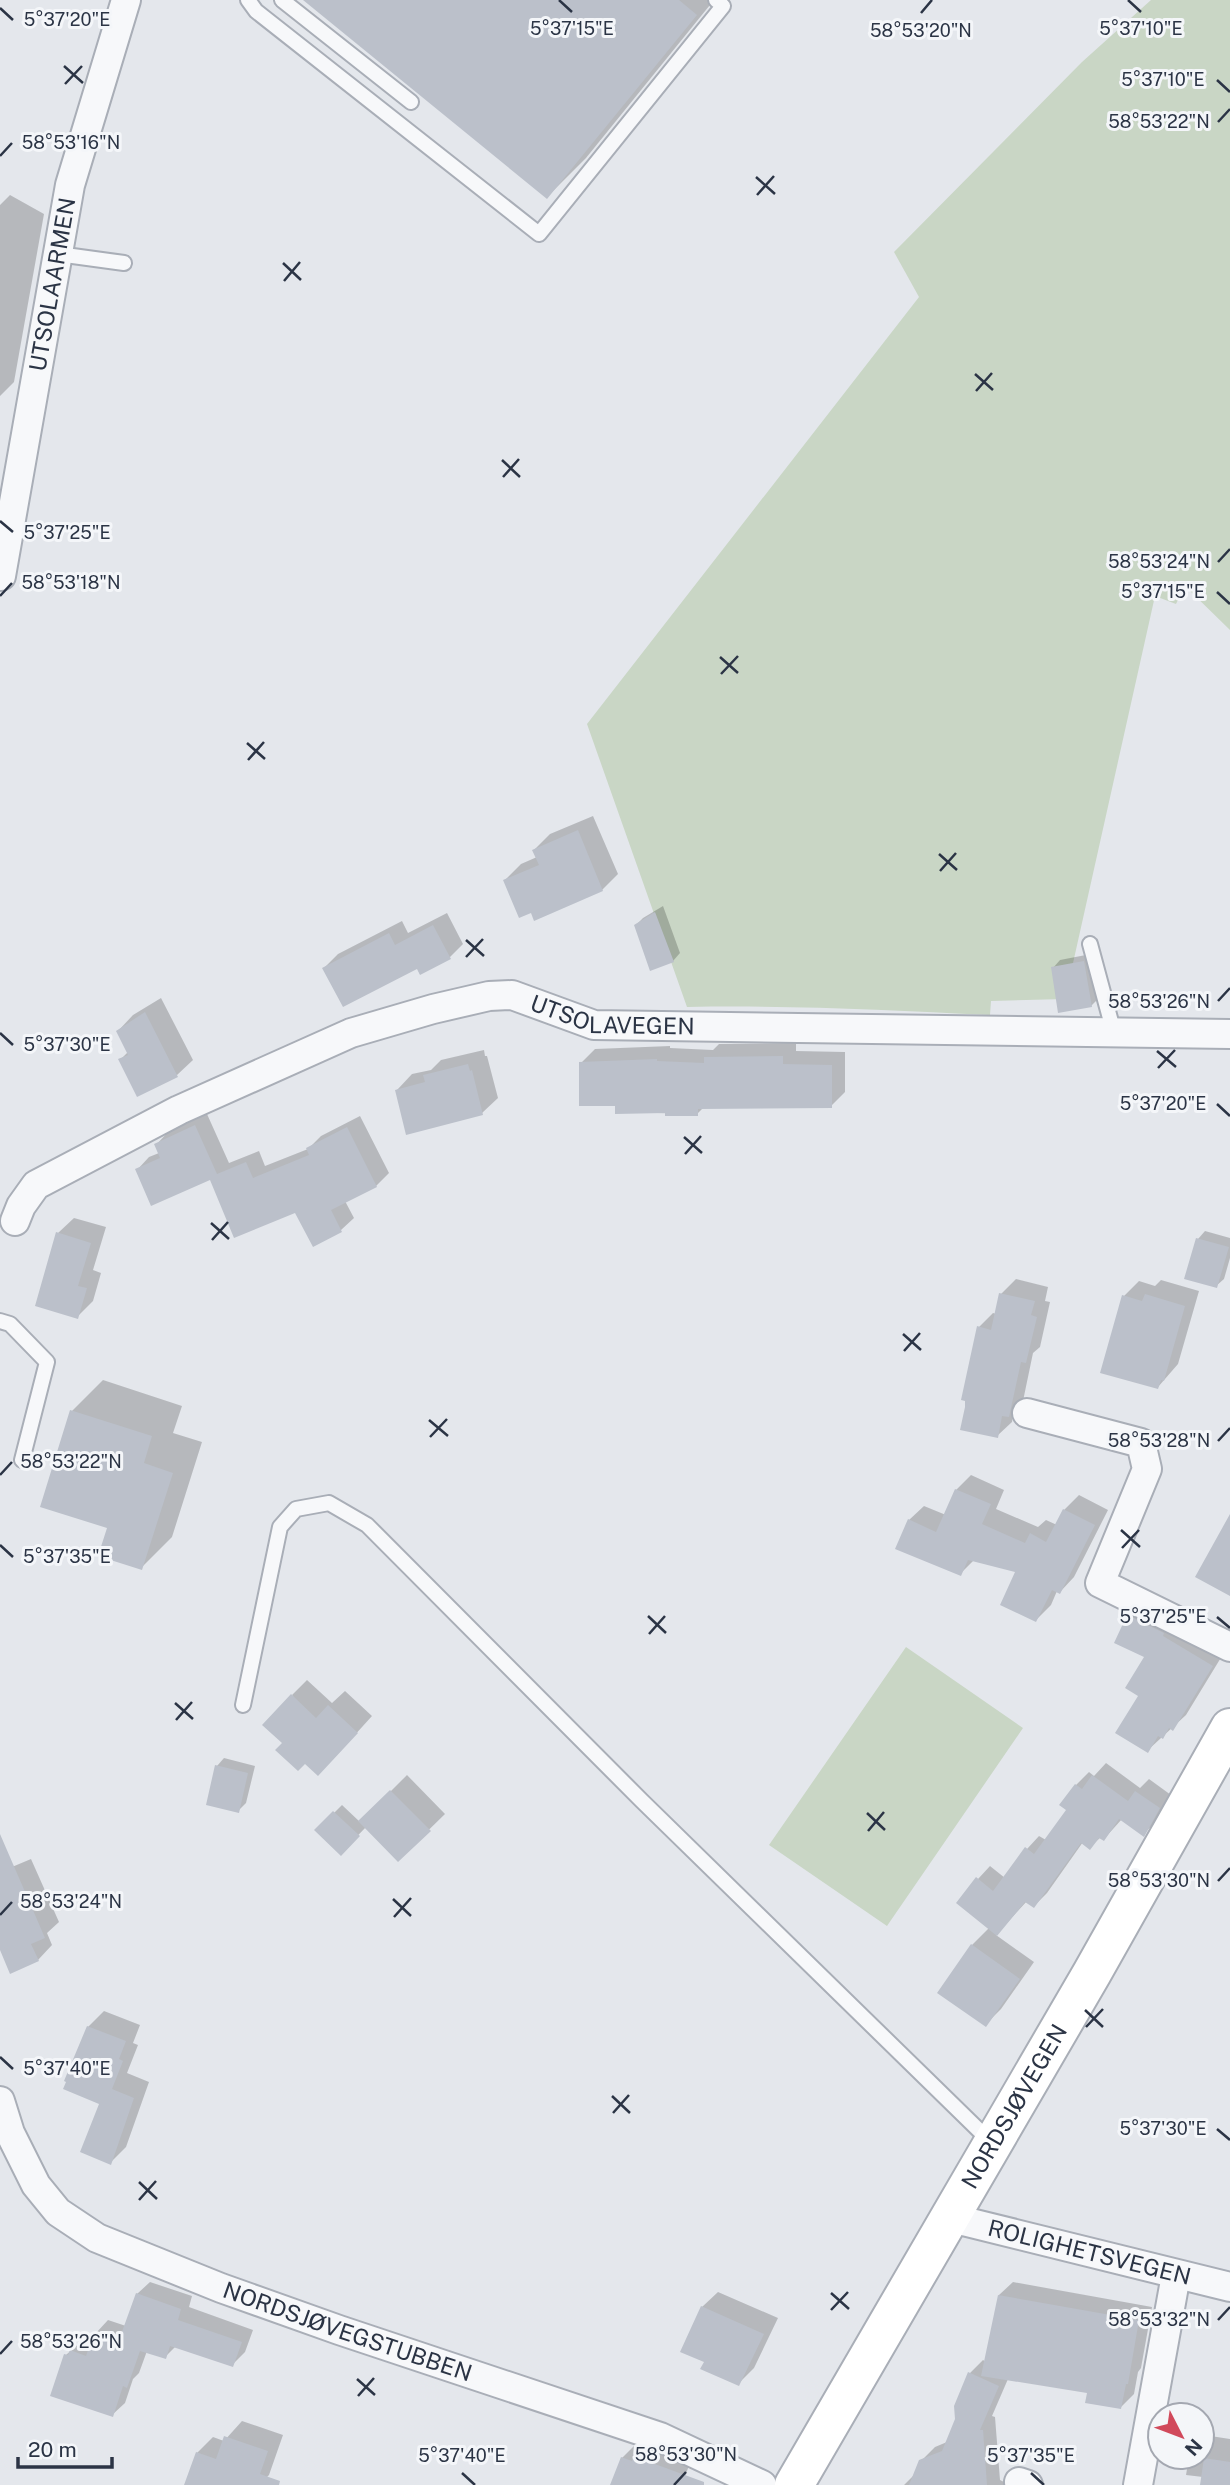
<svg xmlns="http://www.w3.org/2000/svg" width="1230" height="2485" viewBox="0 0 1230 2485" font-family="'Public Sans',sans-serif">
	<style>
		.green { fill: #c9d6c5 }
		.shadow { fill: #0003 }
		.building { fill: #bbc0ca }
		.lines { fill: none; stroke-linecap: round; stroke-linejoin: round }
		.lane-casing { stroke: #a9aeb7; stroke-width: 18 }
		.street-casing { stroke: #a9aeb7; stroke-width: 32 }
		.secondary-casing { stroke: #a9aeb7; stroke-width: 42 }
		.lane { stroke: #f7f8fa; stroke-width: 14 }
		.street { stroke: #f7f8fa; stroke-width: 28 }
		.secondary { stroke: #fff; stroke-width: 38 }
		.ticks { fill: none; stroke: #2b3445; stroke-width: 2.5 }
		.labels { text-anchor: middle; stroke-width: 6; stroke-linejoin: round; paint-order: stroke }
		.street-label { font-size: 23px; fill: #2b3445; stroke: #f4f6f9 }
		.ticks-label { font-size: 18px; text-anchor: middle; fill: #2b3445; stroke: #f4f6f9; stroke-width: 6; stroke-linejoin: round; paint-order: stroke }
	</style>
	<rect width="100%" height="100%" fill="#e4e7ec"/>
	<path class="green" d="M 1151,0 L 1230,0 L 1230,630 L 1185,586 L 1176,604 L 1155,596 L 1065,999 L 991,1001 L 990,1015 C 889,1010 789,1005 687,1007 L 587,724 L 919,297 L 894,252 L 1082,62 Z
		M 906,1647 L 1023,1728 L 887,1926 L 769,1845 Z"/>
	<path class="shadow" d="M 306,0 L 714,0 L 586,158 L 547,197 Z
		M 10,195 L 44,214 L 14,382 L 0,396 L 0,205 Z
		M 593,816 L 618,874 L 602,890 L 532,911 L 505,880 L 521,864 L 537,857 L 534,850 L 550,834 Z
		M 663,906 L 680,953 L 673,961 L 636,925 L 643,918 Z
		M 447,913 L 463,944 L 450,957 L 418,967 L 324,968 L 338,954 L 402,921 L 408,933 Z
		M 1091,954 L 1099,998 L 1091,1006 L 1053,968 L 1060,960 Z
		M 161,998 L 193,1060 L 177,1075 L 120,1060 L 128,1052 L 118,1031 L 133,1015 Z
		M 796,1043 L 796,1051 L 845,1052 L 845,1092 L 831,1106 L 704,1107 L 697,1114 L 617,1112 L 617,1104 L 581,1063 L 595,1049 L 670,1046 L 670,1048 L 713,1050 L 719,1044 Z
		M 484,1050 L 485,1056 L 487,1056 L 498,1098 L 482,1113 L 397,1090 L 412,1074 L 431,1070 L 441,1060 Z
		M 207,1114 L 229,1163 L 259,1151 L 265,1166 L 308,1149 L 321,1136 L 360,1116 L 389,1173 L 376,1186 L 345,1201 L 354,1218 L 341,1230 L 314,1244 L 296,1210 L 211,1177 L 137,1170 L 149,1157 L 159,1153 L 156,1145 L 168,1132 Z
		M 74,1218 L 106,1227 L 93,1270 L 101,1273 L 93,1301 L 77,1317 L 58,1233 Z
		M 1205,1231 L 1230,1238 L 1230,1258 L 1224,1279 L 1216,1286 L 1198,1239 Z
		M 1016,1279 L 1048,1287 L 1045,1301 L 1050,1302 L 1040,1347 L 1033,1353 L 1023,1401 L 1014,1409 L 1012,1422 L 997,1436 L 979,1327 L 993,1313 L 997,1314 L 1001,1294 Z
		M 1161,1280 L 1199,1291 L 1178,1364 L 1158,1387 L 1124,1296 L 1139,1281 L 1155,1286 Z
		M 103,1380 L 182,1406 L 173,1433 L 202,1442 L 172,1537 L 141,1568 L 109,1527 L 72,1411 Z
		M 971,1475 L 1004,1490 L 996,1509 L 1038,1527 L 1046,1520 L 1057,1525 L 1064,1510 L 1079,1495 L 1108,1510 L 1074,1577 L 1060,1592 L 1057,1591 L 1051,1605 L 1036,1620 L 1018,1571 L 974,1560 L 960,1574 L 909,1520 L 924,1506 L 946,1515 L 956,1490 Z
		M 1142,1602 L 1225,1651 L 1186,1715 L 1148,1750 L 1140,1695 L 1146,1656 L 1128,1616 Z
		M 307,1680 L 332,1703 L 345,1691 L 372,1716 L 334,1758 L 292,1695 Z
		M 224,1758 L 255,1766 L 246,1803 L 238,1811 L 217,1766 Z
		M 1106,1763 L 1140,1788 L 1149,1779 L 1171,1795 L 1156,1822 L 1143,1834 L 1122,1819 L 1104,1839 L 1101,1837 L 1090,1847 L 1083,1842 L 1047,1893 L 1034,1906 L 1027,1901 L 996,1935 L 1034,1962 L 1001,2009 L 985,2025 L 972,1945 L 990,1927 L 978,1879 L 990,1866 L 1005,1878 L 1027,1849 L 1039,1836 L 1046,1840 L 1068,1810 L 1062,1805 L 1076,1785 L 1089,1772 L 1094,1776 Z
		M 407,1775 L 445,1814 L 398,1860 L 366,1827 L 341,1853 L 317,1830 L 342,1805 L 360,1822 Z
		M 31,1859 L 59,1922 L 47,1933 L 52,1945 L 38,1960 L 0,1945 L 0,1872 Z
		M 104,2011 L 140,2025 L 133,2043 L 138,2045 L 127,2073 L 149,2082 L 126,2147 L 110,2163 L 88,2027 Z
		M 150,2282 L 192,2296 L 189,2307 L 253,2330 L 245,2352 L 232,2365 L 176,2346 L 165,2357 L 147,2351 L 139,2373 L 133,2379 L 125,2403 L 112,2415 L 66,2355 L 84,2339 L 93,2342 L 96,2333 L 108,2320 L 126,2326 L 137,2294 Z
		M 1013,2282 L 1152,2307 L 1141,2368 L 1138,2372 L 1134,2394 L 1121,2407 L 1089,2392 L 1008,2379 L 992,2416 L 995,2417 L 1000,2480 L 1006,2483 L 1005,2485 L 904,2485 L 915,2474 L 921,2461 L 935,2447 L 947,2442 L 957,2419 L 970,2373 L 983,2360 L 986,2362 L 999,2295 Z
		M 718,2292 L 778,2318 L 754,2368 L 738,2384 L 706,2361 L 702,2307 Z
		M 242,2421 L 283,2435 L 269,2475 L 259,2485 L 188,2485 L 197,2453 L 213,2437 L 224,2441 Z
		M 1204,2435 L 1230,2439 L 1230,2485 L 1202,2485 L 1203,2477 L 1186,2475 L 1189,2457 L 1202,2457 Z
		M 638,2442 L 692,2457 L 682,2485 L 612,2485 L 622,2458 Z"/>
	<path class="building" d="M 303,0 L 679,0 L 697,15 L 547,199 Z
		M 578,830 L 603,891 L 534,921 L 531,913 L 519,918 L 503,880 L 539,865 L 532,850 Z
		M 655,912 L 674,962 L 650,971 L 634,925 Z
		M 433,925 L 451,959 L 420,975 L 417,969 L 343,1007 L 322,968 L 389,933 L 395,945 Z
		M 1084,961 L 1092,1007 L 1058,1013 L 1051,967 Z
		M 145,1012 L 178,1077 L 137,1097 L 118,1059 L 128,1055 L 116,1031 Z
		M 783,1056 L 783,1064 L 832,1065 L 832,1108 L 698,1109 L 698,1116 L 665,1116 L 665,1113 L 615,1114 L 615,1106 L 579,1106 L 579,1062 L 657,1059 L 657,1061 L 704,1063 L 704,1057 Z
		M 468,1064 L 470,1071 L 472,1070 L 483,1115 L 406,1135 L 395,1090 L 425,1082 L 423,1075 Z
		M 195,1125 L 217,1174 L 246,1162 L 253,1178 L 309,1155 L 306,1148 L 347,1127 L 377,1187 L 331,1210 L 342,1232 L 313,1247 L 295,1213 L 234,1238 L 210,1180 L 151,1206 L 135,1169 L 160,1158 L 154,1144 Z
		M 56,1232 L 91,1243 L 78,1286 L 87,1288 L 78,1319 L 35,1306 Z
		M 1196,1238 L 1229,1247 L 1217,1288 L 1184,1279 Z
		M 999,1293 L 1035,1301 L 1031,1315 L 1037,1317 L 1026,1363 L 1021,1362 L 1009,1417 L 1002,1416 L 998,1438 L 960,1430 L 965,1407 L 965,1401 L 961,1400 L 977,1326 L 991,1330 Z
		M 1145,1294 L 1185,1306 L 1164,1381 L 1161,1380 L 1158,1389 L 1100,1373 L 1122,1295 L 1142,1301 Z
		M 70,1410 L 152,1436 L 144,1463 L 173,1473 L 142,1570 L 98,1556 L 107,1528 L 40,1507 Z
		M 955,1489 L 991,1504 L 982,1524 L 1025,1543 L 1030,1533 L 1046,1542 L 1063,1509 L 1095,1525 L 1060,1594 L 1052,1590 L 1036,1622 L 1000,1605 L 1015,1572 L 968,1560 L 961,1576 L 895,1549 L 908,1519 L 936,1532 Z
		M 1230,1514 L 1230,1596 L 1195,1577 Z
		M 1127,1615 L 1164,1633 L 1163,1636 L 1213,1666 L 1173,1731 L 1169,1728 L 1163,1739 L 1158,1736 L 1148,1753 L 1115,1733 L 1138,1696 L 1125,1688 L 1144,1657 L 1114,1643 Z
		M 291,1694 L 316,1718 L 328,1705 L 358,1733 L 318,1776 L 305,1764 L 298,1771 L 275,1750 L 282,1743 L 262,1725 Z
		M 215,1765 L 248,1773 L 239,1813 L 206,1805 Z
		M 1092,1775 L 1128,1801 L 1135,1791 L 1160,1808 L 1144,1837 L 1119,1819 L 1104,1841 L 1099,1838 L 1090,1850 L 1081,1843 L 1034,1908 L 1025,1902 L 997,1936 L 956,1903 L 976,1877 L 993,1891 L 1025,1847 L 1034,1854 L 1066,1810 L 1059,1805 L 1075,1784 L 1082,1789 Z
		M 390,1790 L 431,1831 L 398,1862 L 358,1821 Z
		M 333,1811 L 360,1836 L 341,1856 L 314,1830 Z
		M 0,1834 L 45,1938 L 31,1944 L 39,1961 L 10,1974 L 0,1950 Z
		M 971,1944 L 1020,1979 L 986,2027 L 937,1993 Z
		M 87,2026 L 126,2041 L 119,2059 L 123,2061 L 112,2089 L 134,2098 L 111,2165 L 80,2152 L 99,2104 L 63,2089 L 66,2082 L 64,2081 Z
		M 136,2293 L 181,2309 L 178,2320 L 242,2342 L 233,2367 L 170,2346 L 166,2359 L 140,2351 L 127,2388 L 123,2386 L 113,2417 L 50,2396 L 64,2354 L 68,2355 L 70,2350 L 86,2356 L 94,2332 L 119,2340 Z
		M 998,2295 L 1139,2320 L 1128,2384 L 1126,2384 L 1121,2409 L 1085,2403 L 1087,2393 L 981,2376 Z
		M 701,2306 L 764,2334 L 739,2386 L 700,2369 L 704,2362 L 680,2352 Z
		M 968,2372 L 999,2386 L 980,2430 L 983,2430 L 987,2485 L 909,2485 L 919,2460 L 942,2451 L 955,2419 L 954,2406 Z
		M 224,2436 L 268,2451 L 260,2474 L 280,2481 L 279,2485 L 184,2485 L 196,2452 L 216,2459 Z
		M 633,2456 L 704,2482 L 704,2485 L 610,2485 L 621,2457 L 632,2461 Z
		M 1204,2458 L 1230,2462 L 1230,2485 L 1200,2485 Z"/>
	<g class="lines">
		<g class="lane-casing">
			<path id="lane" d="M 248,0 L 256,11 L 539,234 L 723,6 L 716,0
				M 282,0 L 411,102
				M 58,254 L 124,263
				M 1090,944 L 1114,1033
				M 0,1321 L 10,1324 L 47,1362 L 22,1460
				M 243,1705 L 280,1527 L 296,1509 L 329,1503 L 367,1525 L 642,1801 L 992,2143"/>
		</g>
		<g class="street-casing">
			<g id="street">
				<path id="s1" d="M 1,576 L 70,185 L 126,0"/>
				<path id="s2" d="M 15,1221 L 21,1206 L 36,1185 L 179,1110 L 351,1033 L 433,1009 L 489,996 L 512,995 L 594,1025 L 1230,1034"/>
				<path d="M 1027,1413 L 1141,1443 L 1147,1469 L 1100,1583 L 1230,1647"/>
				<path id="s3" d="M 0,2101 L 10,2133 L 36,2185 L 58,2212 L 97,2238 L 221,2288 L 339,2330 L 660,2437 L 762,2485"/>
				<path id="s4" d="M 950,2214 L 967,2222 L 1230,2287"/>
				<path d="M 1019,2482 L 1028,2485"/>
				<path d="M 1138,2485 L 1176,2275"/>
			</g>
		</g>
		<g class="secondary-casing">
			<g id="secondary">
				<path id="s5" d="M 794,2485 L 1092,1973 L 1230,1728"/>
			</g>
		</g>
		<use href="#lane" class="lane"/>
		<use href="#street" class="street"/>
		<use href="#secondary" class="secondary"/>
	</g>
	<path class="ticks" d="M 559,0 L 572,12M 1128,0 L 1141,12M 0,8 L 13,20M 921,13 L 932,0M 64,66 L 83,83M 1217,80 L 1230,92M 65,84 L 82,66M 1218,122 L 1230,109M 0,156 L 12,143M 756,177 L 775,194M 757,195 L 774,176M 283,263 L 301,280M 284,281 L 300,262M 975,374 L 993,390M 976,391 L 992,373M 502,460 L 520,477M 503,477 L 519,459M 0,521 L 13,532M 1218,562 L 1230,549M 1217,592 L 1230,604M 0,596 L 12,583M 720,657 L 738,673M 721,674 L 738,656M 247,743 L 265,759M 248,760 L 264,742M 939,854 L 957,870M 940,871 L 956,853M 466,940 L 484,956M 466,957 L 483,939M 1218,1001 L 1230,988M 0,1033 L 13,1045M 1157,1051 L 1176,1067M 1158,1068 L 1175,1050M 1217,1104 L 1230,1116M 684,1137 L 702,1153M 685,1154 L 701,1136M 211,1223 L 229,1239M 212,1240 L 228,1222M 903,1334 L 921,1350M 904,1351 L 920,1333M 429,1420 L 448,1436M 430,1437 L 447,1419M 1218,1441 L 1230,1428M 0,1475 L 12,1462M 1121,1530 L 1140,1547M 0,1545 L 13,1557M 1122,1548 L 1139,1530M 648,1616 L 666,1633M 1217,1617 L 1230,1628M 649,1634 L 665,1616M 175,1703 L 193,1719M 176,1720 L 192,1702M 867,1813 L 885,1830M 868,1831 L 884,1812M 1218,1881 L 1230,1868M 393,1899 L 411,1916M 0,1915 L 12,1902M 394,1917 L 411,1898M 1085,2010 L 1103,2027M 1086,2027 L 1103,2009M 0,2057 L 13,2069M 612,2096 L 630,2113M 613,2113 L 629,2095M 1217,2129 L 1230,2140M 139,2182 L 157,2199M 139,2200 L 156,2181M 831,2293 L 849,2309M 831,2310 L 848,2292M 1218,2320 L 1230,2307M 0,2354 L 12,2341M 357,2379 L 375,2395M 358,2396 L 374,2378M 462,2473 L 475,2485M 1031,2473 L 1044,2485M 674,2485 L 686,2472"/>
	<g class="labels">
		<g class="street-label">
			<text dy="8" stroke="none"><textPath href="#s1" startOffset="296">UTSOLAARMEN</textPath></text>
			<text dy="8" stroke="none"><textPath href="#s2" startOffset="662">UTSOLAVEGEN</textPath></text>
			<text dy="8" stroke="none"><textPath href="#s5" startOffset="438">NORDSJØVEGEN</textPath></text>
			<text dy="8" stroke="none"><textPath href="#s4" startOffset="145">ROLIGHETSVEGEN</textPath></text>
			<text dy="8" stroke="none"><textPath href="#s3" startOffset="441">NORDSJØVEGSTUBBEN</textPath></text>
		</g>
	</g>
	<g class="ticks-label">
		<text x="67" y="26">5°37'20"E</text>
		<text x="572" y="35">5°37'15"E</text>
		<text x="1141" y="35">5°37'10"E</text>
		<text x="921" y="37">58°53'20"N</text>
		<text x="1163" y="86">5°37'10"E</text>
		<text x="1159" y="128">58°53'22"N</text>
		<text x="71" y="149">58°53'16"N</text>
		<text x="67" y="539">5°37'25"E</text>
		<text x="1159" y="568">58°53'24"N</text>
		<text x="71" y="589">58°53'18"N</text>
		<text x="1163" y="598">5°37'15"E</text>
		<text x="1159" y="1008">58°53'26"N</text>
		<text x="67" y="1051">5°37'30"E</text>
		<text x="1163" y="1110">5°37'20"E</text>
		<text x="1159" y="1447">58°53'28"N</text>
		<text x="71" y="1468">58°53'22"N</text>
		<text x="67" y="1563">5°37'35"E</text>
		<text x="1163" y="1623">5°37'25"E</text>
		<text x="1159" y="1887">58°53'30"N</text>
		<text x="71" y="1908">58°53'24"N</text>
		<text x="67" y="2075">5°37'40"E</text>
		<text x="1163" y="2135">5°37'30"E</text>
		<text x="1159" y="2326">58°53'32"N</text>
		<text x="71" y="2348">58°53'26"N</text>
		<text x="686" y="2461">58°53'30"N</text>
		<text x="462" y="2462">5°37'40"E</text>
		<text x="1031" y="2462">5°37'35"E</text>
	</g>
	<g transform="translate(1181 2436) rotate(132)"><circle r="33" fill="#f4f6f9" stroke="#a4a8b1" stroke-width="2"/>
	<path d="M0-5L12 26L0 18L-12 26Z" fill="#d1495b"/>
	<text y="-10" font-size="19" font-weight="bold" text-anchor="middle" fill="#2b3445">N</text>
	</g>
	<path d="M18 2457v10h94v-10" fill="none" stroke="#2b3445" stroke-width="3.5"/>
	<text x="28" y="2457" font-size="21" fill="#2b3445" stroke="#f4f6f9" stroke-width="5" paint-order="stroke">20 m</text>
</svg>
